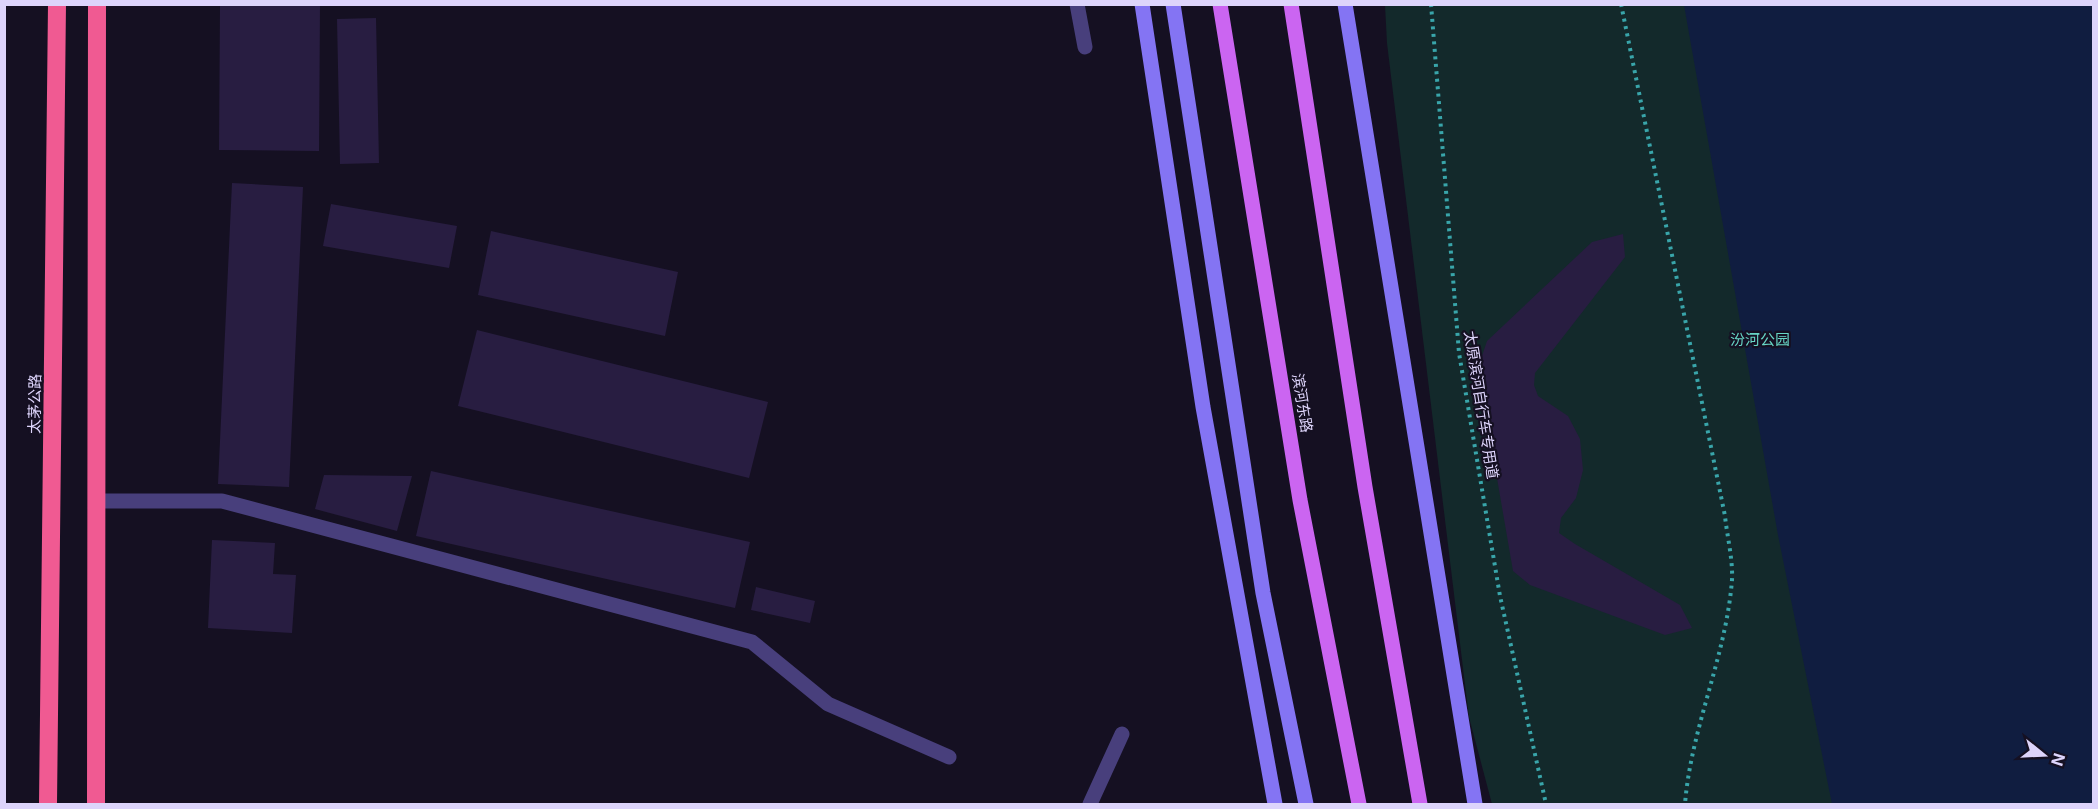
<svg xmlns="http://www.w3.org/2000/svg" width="2098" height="809" viewBox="0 0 2098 809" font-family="Inter,'Noto Sans SC',sans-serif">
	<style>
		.green { fill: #13292b }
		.water { fill: #101d40 }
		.building { fill: #281d41 }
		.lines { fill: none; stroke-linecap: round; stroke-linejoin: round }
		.path { stroke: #39a5aa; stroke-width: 4; stroke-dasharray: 3 4.5; stroke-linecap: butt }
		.lane { stroke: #483f7c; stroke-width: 15 }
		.street { stroke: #483f7c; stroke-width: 15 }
		.secondary { stroke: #8474f3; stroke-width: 15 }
		.primary { stroke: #cb65f1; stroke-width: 15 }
		.highway { stroke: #f05a92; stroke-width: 18 }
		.labels { text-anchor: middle; stroke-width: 4.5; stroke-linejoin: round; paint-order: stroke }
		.park-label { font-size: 15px; fill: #67d5c5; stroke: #151022 }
		.street-label { font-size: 15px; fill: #ddd4fb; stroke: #151022 }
	</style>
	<rect width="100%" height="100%" fill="#151022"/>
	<path class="green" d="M 1385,5 L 2093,5 L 2093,804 L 1492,804 L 1469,717 L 1387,43 Z"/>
	<path class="water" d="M 1684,5 L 2093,5 L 2093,804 L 1832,804 L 1778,535 Z"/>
	<path class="building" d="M 220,4 L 320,4 L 319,151 L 219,150 Z
		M 376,18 L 379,163 L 340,164 L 337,19 Z
		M 232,183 L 303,187 L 289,487 L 218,484 Z
		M 331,204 L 457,226 L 449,268 L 323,246 Z
		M 491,231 L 678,272 L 665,336 L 478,295 Z
		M 1623,234 L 1625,257 L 1535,373 L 1534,385 L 1538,396 L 1568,416 L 1580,439 L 1583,470 L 1576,498 L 1561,518 L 1559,533 L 1575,544 L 1680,605 L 1692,628 L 1665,635 L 1530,585 L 1513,571 L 1478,368 L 1487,341 L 1592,242 Z
		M 477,330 L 768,402 L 749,478 L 458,406 Z
		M 431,471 L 750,542 L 735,608 L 416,536 Z
		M 324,475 L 412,476 L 397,531 L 315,509 Z
		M 212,540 L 275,543 L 273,574 L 296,575 L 292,633 L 208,628 Z
		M 756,587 L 815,601 L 810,623 L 751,610 Z"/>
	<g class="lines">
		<path class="path" d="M 1431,4 L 1459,353 L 1500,596 L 1546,804
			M 1621,4 L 1725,516 C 1727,536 1733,559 1732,580 C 1726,657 1691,728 1685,804"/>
		<path class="lane" d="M 1077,4 L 1085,47
			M 97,501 L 222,501 L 752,642 L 828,704 L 949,757"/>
		<path class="street" d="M 1090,804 L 1122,734"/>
		<path class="secondary" d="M 1142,4 L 1203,407 L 1275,804
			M 1173,4 L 1263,593 L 1306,804
			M 1345,4 L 1475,804"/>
		<path class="primary" d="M 1220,4 L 1300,500 L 1359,804
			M 1291,4 L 1365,487 L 1420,804"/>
		<path class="highway" d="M 48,804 L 57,4
			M 96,804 L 97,4"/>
	</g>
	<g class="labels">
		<g class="park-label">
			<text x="1760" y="345">汾河公园</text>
		</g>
		<g class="street-label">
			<text transform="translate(1302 403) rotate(81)" y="5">滨河东路</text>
			<text transform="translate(35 404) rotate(-89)" y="5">太茅公路</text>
			<text transform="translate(1481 405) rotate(81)" y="5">太原滨河自行车专用道</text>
		</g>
	</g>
	<rect width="2098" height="809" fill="none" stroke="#ddd4fb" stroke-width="12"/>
	<g transform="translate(2044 755) rotate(108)" stroke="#151022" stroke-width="4.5" paint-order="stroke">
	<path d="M0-4.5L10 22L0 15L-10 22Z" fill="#ddd4fb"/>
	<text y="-9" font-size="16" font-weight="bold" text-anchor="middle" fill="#ddd4fb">N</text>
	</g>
</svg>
